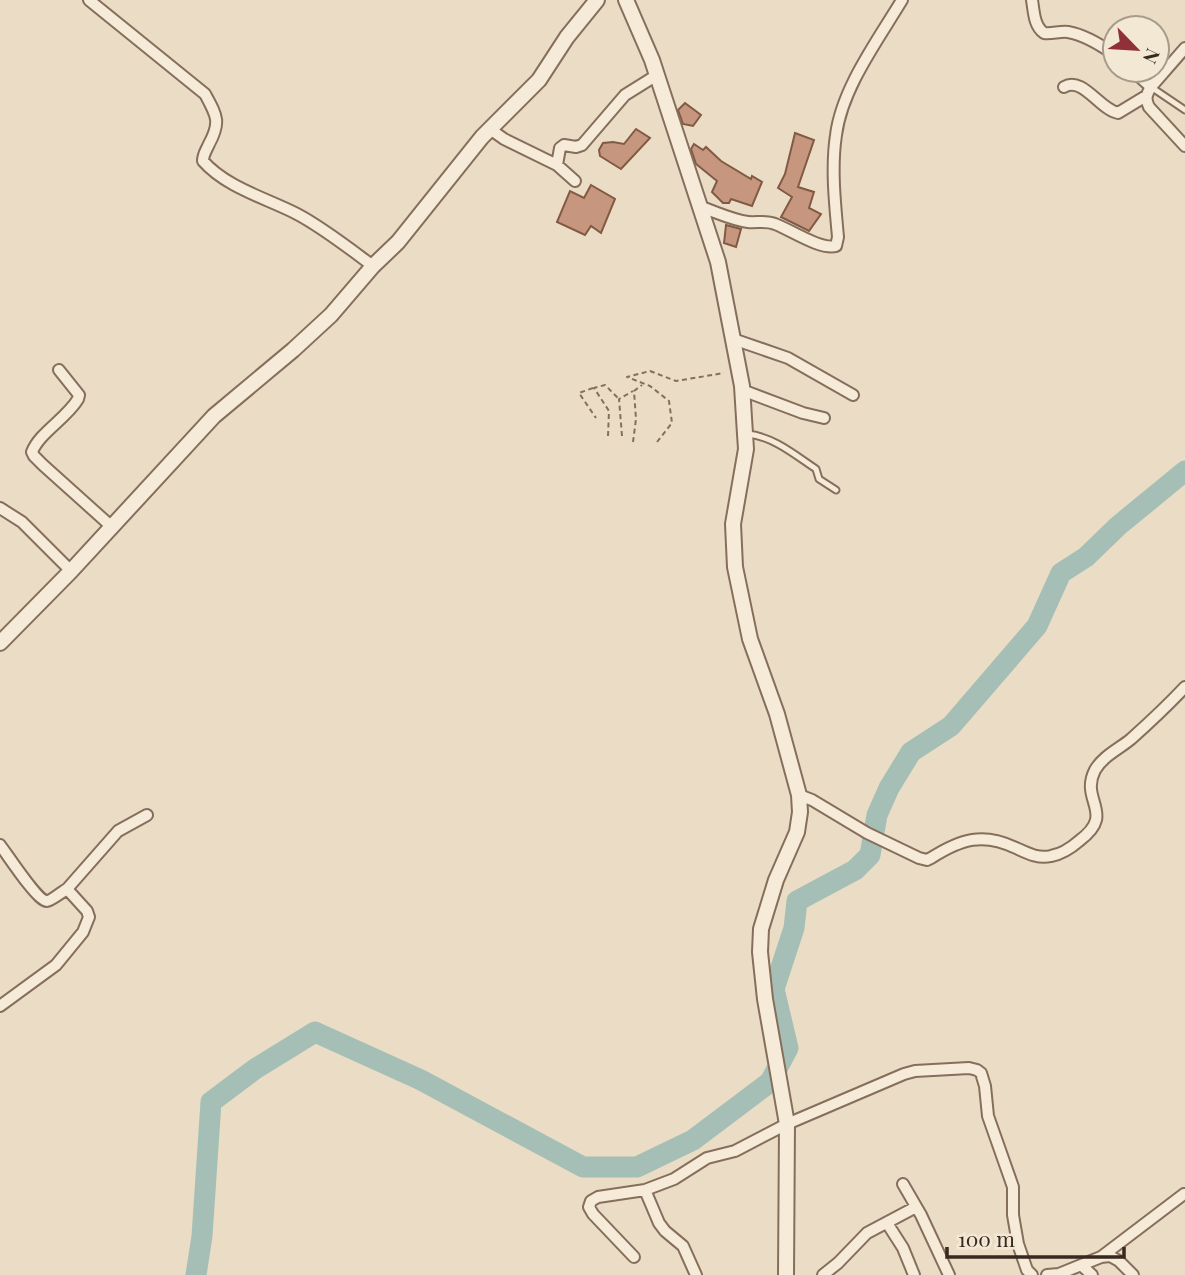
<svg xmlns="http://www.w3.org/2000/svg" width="1185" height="1275" viewBox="0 0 1185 1275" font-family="'Playfair Display',serif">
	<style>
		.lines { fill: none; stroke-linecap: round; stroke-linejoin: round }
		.river { stroke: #a6bfb6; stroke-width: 21 }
		.building { fill: #c6977e; stroke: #825944; stroke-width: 2 }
		.service-casing { stroke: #856f5c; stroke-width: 9 }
		.minor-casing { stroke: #856f5c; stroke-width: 14 }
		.tertiary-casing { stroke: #856f5c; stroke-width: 18 }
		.path { stroke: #856f5c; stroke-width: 2; stroke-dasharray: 5 3.5; stroke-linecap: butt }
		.service { stroke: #f6ebd8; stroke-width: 5 }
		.minor { stroke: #f6ebd8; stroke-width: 10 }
		.tertiary { stroke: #f6ebd8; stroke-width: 14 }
	</style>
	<rect width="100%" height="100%" fill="#ebddc5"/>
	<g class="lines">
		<path class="river" d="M 196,1275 L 202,1236 L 211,1102 L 255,1069 L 315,1032 L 421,1080 L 583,1167 L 637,1167 L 693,1140 L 770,1082 L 788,1048 L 774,989 L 794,928 L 797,901 L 855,870 L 870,855 L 877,815 L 889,788 L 911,752 L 951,726 L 1037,626 L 1061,573 L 1086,557 L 1118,526 L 1185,471"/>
	</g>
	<path class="building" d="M 685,103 L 701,115 L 693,126 L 683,124 L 678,110 Z
		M 636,129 L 650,138 L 621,169 L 600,156 L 599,150 L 603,143 L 613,142 L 624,144 Z
		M 795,133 L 814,140 L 798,187 L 814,192 L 809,208 L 821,214 L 809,231 L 781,217 L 792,197 L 778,188 L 785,174 Z
		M 694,144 L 703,150 L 706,147 L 721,161 L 751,179 L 752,176 L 762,182 L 752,206 L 731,199 L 729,203 L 723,203 L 712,192 L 717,181 L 696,164 L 691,149 Z
		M 591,185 L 615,199 L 601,233 L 591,226 L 585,235 L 557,222 L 570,191 L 584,198 Z
		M 726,225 L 741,229 L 736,247 L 724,243 Z"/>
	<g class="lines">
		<g class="service-casing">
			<path id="service" d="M 1151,87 L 1185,110
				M 748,434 C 774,437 795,455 816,469 L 819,479 L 836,490"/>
		</g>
		<g class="minor-casing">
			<path id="minor" d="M 89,0 L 205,94 C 217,116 221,122 209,144 C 206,151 203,154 203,161 C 227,188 266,198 297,214 C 322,227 350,249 373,266
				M 1032,0 C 1034,12 1034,26 1044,33 C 1052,34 1060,31 1068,32 C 1085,35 1101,45 1115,55
				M 1185,48 L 1151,87 C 1146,95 1145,99 1149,107 L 1185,146
				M 1132,70 L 1151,87
				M 1064,87 C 1083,76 1099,109 1118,113 L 1146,96
				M 490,129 L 504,139 L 557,165 L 575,181
				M 557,165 L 560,148 L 564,145 L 576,147 L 582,145 L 625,95 L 657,75
				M 701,207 C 716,212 732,220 748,222 C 757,223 766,220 775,224 C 791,230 820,250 836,246 L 838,237 C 835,204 831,168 836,135 C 842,88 878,40 902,0
				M 733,339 L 788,358 L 853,395
				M 59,370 L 79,395 L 78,399 C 67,418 39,433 32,452 L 34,456 L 43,465 L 112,527
				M 742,390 L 803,413 L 824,418
				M 0,508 L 22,522 L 71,571
				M 799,795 L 812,800 L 867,833 L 919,858 L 927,860 L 931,858 C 961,839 983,832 1016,848 C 1027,853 1038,859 1051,856 C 1062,854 1071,848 1079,841 C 1117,813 1079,801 1095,770 C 1103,756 1119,749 1131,739 C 1150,722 1168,705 1185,687
				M 0,845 C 7,854 38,902 47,901 C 51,901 63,891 67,889 L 87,911 L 89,917 L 83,932 L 56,965 L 0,1006
				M 67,889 L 118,831 L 147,815
				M 903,1184 L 921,1215 L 949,1275
				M 645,1190 L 659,1223 L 665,1231 L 683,1246 L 696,1275
				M 887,1223 L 903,1248 L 914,1275
				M 634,1257 L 593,1214 L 589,1207 L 591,1201 L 598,1197 L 645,1190 L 674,1179 L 707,1158 L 735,1151 L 787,1124 L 904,1074 L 915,1071 L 969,1068 L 977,1070 L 981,1073 L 985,1086 L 988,1116 L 1013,1187 L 1013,1215 L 1018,1244 L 1027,1270 L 1032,1275
				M 1101,1257 L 1184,1194
				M 1081,1265 L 1092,1275
				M 823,1275 L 838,1263 L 867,1233 L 916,1207
				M 1047,1275 L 1059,1274 L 1101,1257 L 1110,1256 L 1119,1261 L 1133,1275"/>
		</g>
		<g class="tertiary-casing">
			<path id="tertiary" d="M 626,0 L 652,60 L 718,262 L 742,386 L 745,434 L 746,449 L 733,524 L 735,567 L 750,639 L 777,714 L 799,795 L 800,812 L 797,832 L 776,880 L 761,929 L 760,952 L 765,999 L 787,1124 L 786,1275
				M 0,643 L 71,571 L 214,416 L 293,350 L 331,315 L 373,266 L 398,242 L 482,137 L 539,80 L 567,37 L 597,0"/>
		</g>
		<path class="path" d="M 593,388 L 579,393 L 596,418
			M 608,436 L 609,411 L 594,388 L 605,385 L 619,399
			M 622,436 L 619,399 L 633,391
			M 633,442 L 636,419 L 634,391 L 642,385
			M 657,442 L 672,423 L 669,401 L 650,386 L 627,377 L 650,371 L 676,381 L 724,373"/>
		<use href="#service" class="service"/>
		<use href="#minor" class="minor"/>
		<use href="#tertiary" class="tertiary"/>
	</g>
	<g transform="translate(1136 49) rotate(115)"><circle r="33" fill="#f3e8d4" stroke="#a79c8c" stroke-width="2"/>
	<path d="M0-5L12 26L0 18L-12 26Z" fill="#8f3137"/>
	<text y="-10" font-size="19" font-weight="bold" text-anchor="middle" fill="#36291f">N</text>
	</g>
	<path d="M947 1247v10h177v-10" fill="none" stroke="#36291f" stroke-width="3.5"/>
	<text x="958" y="1247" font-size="21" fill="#36291f" stroke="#f3e8d4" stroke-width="5" paint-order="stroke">100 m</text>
</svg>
